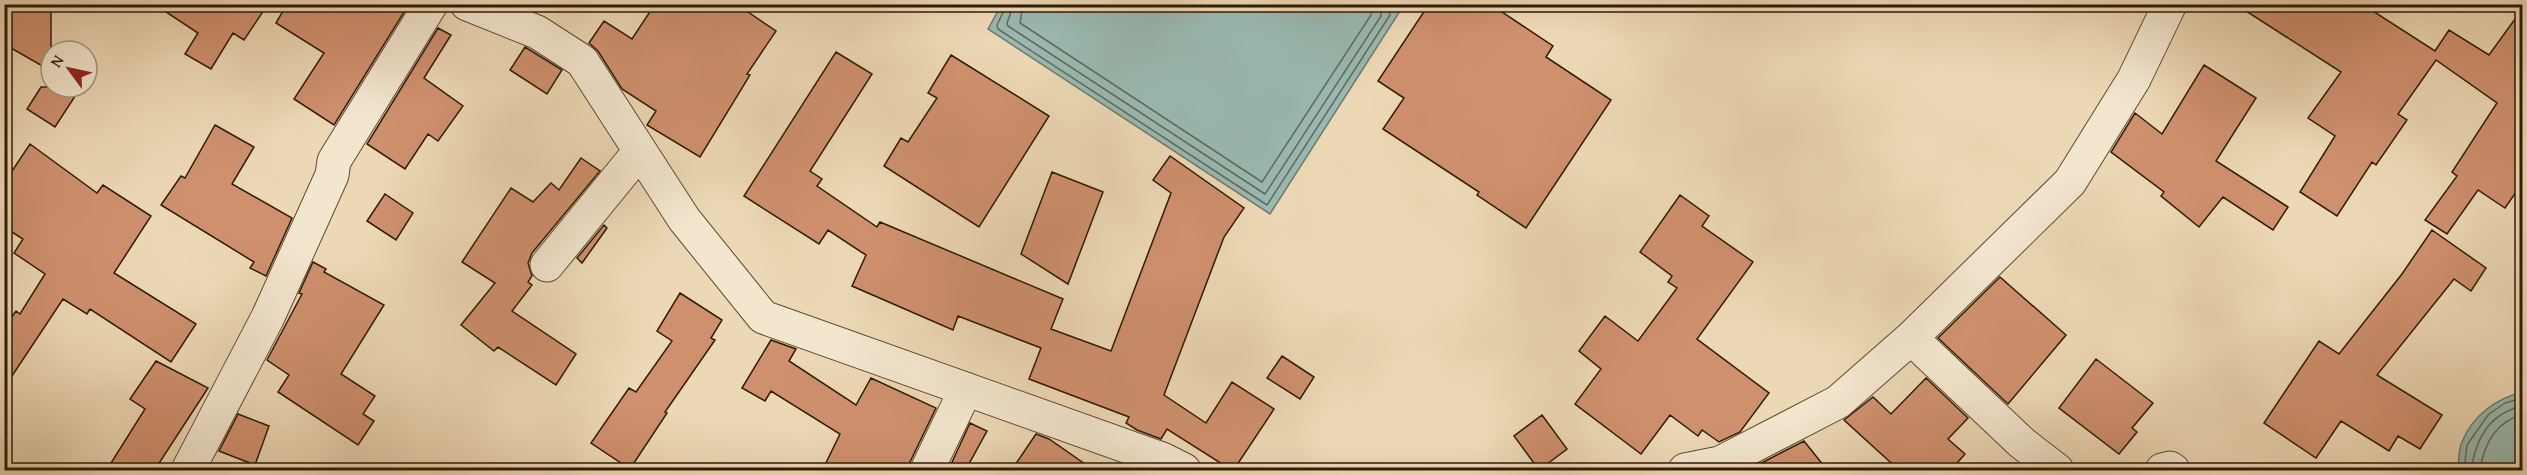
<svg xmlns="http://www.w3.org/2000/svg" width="2527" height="475" viewBox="0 0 2527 475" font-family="'Gentium Book Plus',serif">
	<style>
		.water { fill: #99b9b1; stroke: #6e7a6c; stroke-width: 1.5 }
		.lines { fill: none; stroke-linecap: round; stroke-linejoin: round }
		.shore { stroke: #646a5b; stroke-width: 1.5 }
		.building { fill: #cf906e; stroke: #2e1b05; stroke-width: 1.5 }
		.minor-casing { stroke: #5e4a31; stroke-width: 35 }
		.minor { stroke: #f3e6cf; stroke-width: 33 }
	</style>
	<rect width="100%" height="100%" fill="#edd8b5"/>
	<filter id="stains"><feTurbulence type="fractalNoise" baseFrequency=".00333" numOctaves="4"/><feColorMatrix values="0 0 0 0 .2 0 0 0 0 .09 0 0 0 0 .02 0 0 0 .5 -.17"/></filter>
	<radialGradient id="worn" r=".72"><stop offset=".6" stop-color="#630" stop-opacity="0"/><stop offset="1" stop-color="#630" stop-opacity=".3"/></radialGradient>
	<path class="water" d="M 1002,4 L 1389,4 L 1400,11 L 1270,214 L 988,29 Z
		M 2522,392 L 2522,470 L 2458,470 C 2459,462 2458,450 2462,442 C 2473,415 2496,399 2522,392 Z"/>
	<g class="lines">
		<path class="shore" d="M 1007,4 L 997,25 L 998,29 L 1267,205 L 1390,15 L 1387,4
			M 1014,4 L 1007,23 L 1008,26 L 1265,194 L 1381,16 L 1380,4
			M 1023,4 L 1020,23 L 1262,182 L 1371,15 L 1371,4
			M 2464,470 L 2467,445 L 2488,415 L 2505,403 L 2522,398
			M 2471,470 C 2476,438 2489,414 2522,406
			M 2480,470 C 2484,444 2495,422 2522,415"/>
	</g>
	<path class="building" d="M 4,4 L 51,4 L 51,71 L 4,44 Z
		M 154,4 L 268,4 L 244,40 L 233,33 L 211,69 L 185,54 L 198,33 Z
		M 287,4 L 399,4 L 406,9 L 334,125 L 294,99 L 324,53 L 276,23 Z
		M 655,4 L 736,4 L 776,31 L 747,74 L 750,75 L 700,157 L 647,125 L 656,111 L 622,89 L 598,51 L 589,43 L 604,21 L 632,39 Z
		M 1429,4 L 1490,4 L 1553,46 L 1546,57 L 1611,100 L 1526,228 L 1477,195 L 1479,192 L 1383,129 L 1404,98 L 1378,81 Z
		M 2235,4 L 2362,4 L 2435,51 L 2449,30 L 2489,55 L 2523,8 L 2523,182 L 2505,208 L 2478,190 L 2447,234 L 2425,220 L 2457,176 L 2452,172 L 2497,103 L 2436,60 L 2398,114 L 2407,120 L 2376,165 L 2372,162 L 2337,216 L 2300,192 L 2335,136 L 2308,118 L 2341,72 Z
		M 438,28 L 451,35 L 424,78 L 463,106 L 438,141 L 428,134 L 405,169 L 367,144 Z
		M 525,47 L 562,70 L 547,94 L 510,70 Z
		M 836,52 L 872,74 L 810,171 L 822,179 L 817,186 L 877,227 L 880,222 L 1063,299 L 1051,329 L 1111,351 L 1171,193 L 1153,180 L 1170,156 L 1244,208 L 1224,237 L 1164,395 L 1206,423 L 1232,382 L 1274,409 L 1233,471 L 1167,429 L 1161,439 L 1137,430 L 1126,423 L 1129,417 L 1029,379 L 1041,348 L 958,316 L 953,330 L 852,286 L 866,255 L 828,230 L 819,244 L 744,196 Z
		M 951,55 L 1049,116 L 979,227 L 884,166 L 901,138 L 908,142 L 937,98 L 928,93 Z
		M 2204,65 L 2256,98 L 2216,161 L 2288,207 L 2273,230 L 2223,197 L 2199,227 L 2161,196 L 2164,192 L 2111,152 L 2135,113 L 2162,134 Z
		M 41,87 L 81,87 L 55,127 L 27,109 Z
		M 215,125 L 254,147 L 232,184 L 292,218 L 266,276 L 250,268 L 254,262 L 161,205 L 181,176 L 185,178 Z
		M 30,144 L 97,193 L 103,185 L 151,216 L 114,273 L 196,324 L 171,362 L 90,309 L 87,314 L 63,299 L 4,388 L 4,328 L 16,311 L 20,314 L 45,274 L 14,253 L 23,239 L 4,227 L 4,183 Z
		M 581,158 L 600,171 L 532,253 L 528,263 L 532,276 L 528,282 L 532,285 L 512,311 L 576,354 L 556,385 L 498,347 L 494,351 L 461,325 L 495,283 L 462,262 L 511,188 L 533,202 L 551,183 L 559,190 Z
		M 1052,172 L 1103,192 L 1068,284 L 1021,254 Z
		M 385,194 L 413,213 L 396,240 L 367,221 Z
		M 1680,195 L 1709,216 L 1702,226 L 1753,262 L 1697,339 L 1769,393 L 1740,432 L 1719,442 L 1702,430 L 1698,436 L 1670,415 L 1641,454 L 1575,404 L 1601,369 L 1579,351 L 1605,316 L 1638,341 L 1677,288 L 1668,282 L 1672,276 L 1640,252 Z
		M 604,225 L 607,228 L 582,263 L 577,258 Z
		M 2432,230 L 2486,268 L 2471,291 L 2454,279 L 2377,375 L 2442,415 L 2420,449 L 2398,436 L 2389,451 L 2341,421 L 2316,458 L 2264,423 L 2319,341 L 2339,354 L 2402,274 Z
		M 313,262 L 326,269 L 324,272 L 384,305 L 341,374 L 375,396 L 363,414 L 374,421 L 358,445 L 278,392 L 289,375 L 267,360 L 302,294 L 299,293 Z
		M 2000,277 L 2066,335 L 2008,404 L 1938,338 Z
		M 680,293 L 722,320 L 711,338 L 715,340 L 665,412 L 667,413 L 630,469 L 591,443 L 629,388 L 636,392 L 672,341 L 657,331 Z
		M 771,340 L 796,349 L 789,361 L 856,405 L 871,378 L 936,408 L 910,462 L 908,471 L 822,471 L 840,434 L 771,391 L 765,401 L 742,388 Z
		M 1282,356 L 1314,377 L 1300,399 L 1267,378 Z
		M 2096,359 L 2153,403 L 2132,428 L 2137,432 L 2119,454 L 2059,408 Z
		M 156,361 L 208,388 L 154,471 L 106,471 L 145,409 L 130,399 Z
		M 1926,378 L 1968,418 L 1948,439 L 1965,454 L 1950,471 L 1900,471 L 1844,420 L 1873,397 L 1891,414 Z
		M 238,414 L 269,426 L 255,465 L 219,451 Z
		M 1542,415 L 1567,449 L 1539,470 L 1514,436 Z
		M 970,423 L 987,431 L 965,471 L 948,471 Z
		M 1036,434 L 1049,439 L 1095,471 L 1011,471 Z
		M 1804,441 L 1828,471 L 1746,471 Z"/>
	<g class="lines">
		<g class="minor-casing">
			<path id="minor" d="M 467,4 L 537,32 L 582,61 L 684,219 L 763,317 L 1162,459 L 1184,470
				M 547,265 L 640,151
				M 1911,338 L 2022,443 L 2057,470
				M 188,470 L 268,317 L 332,175 L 334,161 L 431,4
				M 927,470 L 966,389
				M 1685,470 L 1720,463 L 1838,402 L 1911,338 L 2070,182 L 2134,79 L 2170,4
				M 2162,470 L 2170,468 L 2173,470"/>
		</g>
		<use href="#minor" class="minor"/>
	</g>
	<rect width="2527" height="475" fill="none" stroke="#edd8b5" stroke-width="24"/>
	<rect x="6" y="6" width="2515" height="463" fill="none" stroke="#2e1b05" stroke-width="3"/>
	<rect x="12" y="12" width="2503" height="451" fill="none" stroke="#2e1b05" stroke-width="1.5"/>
	<g transform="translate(69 69) rotate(303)"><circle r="28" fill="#f3e6cf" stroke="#a4957e" stroke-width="1.5"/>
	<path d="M0-4.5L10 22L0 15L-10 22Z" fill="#8f2418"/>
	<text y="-9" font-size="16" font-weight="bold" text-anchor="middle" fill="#2e1b05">N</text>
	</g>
	<rect width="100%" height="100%" filter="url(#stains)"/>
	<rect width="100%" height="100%" fill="url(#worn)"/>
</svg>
